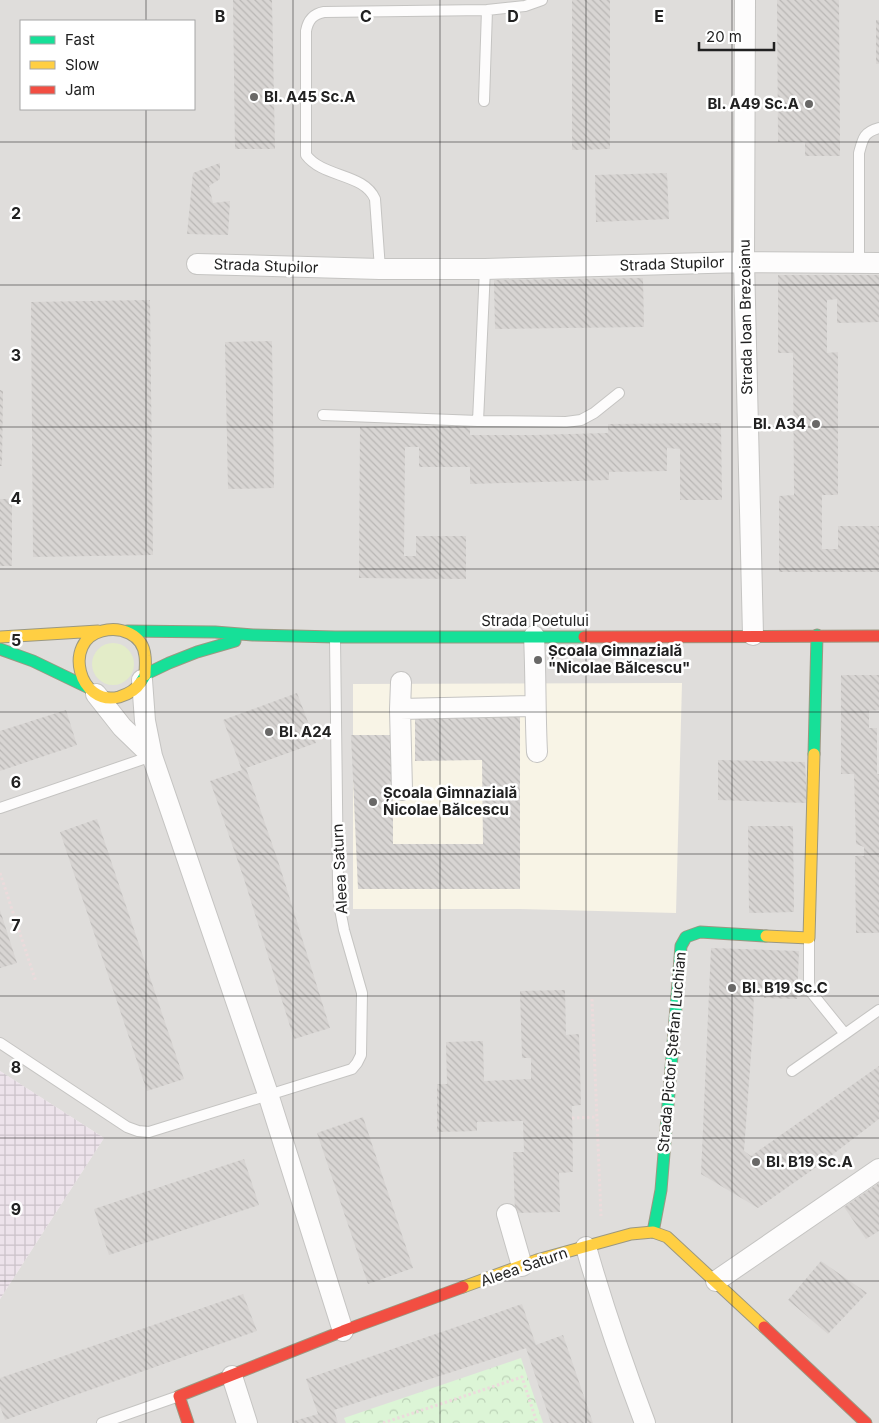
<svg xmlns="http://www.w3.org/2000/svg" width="879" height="1423" viewBox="0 0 879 1423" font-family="Inter,sans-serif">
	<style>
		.residential { fill: #dfdddb; fill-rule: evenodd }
		.industrial { fill: url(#industrial-grid) }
		.education { fill: #f8f4e6 }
		.grass { fill: #e3ecc8 }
		.park { fill: url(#park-crowns) }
		.building { fill: url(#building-back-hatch) }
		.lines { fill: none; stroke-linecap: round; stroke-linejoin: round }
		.lane-casing { stroke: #c5c4c2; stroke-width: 12 }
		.street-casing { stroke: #c5c4c2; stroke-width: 22 }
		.fast-casing { stroke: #9b9881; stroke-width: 13 }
		.slow-casing { stroke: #9b9881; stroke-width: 13 }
		.jam-casing { stroke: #9b9881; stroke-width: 13 }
		.path { stroke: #ecdbdc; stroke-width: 3; stroke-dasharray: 2.5 2.5; stroke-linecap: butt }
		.lane { stroke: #fdfcfc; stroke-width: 10 }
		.street { stroke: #fdfcfc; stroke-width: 20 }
		.fast { stroke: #16e098; stroke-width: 11 }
		.slow { stroke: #ffcf43; stroke-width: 11 }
		.jam { stroke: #f24e42; stroke-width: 11 }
		.grid { fill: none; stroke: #212121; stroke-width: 1; stroke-opacity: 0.55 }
		.poi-dot { fill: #696867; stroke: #fff; stroke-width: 2 }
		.labels { text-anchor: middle; stroke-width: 5; stroke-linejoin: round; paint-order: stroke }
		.poi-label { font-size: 15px; font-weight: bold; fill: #212121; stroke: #fff; text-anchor: start }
		.street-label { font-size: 15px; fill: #212121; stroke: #fff }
		.grid-label { font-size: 16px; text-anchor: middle; font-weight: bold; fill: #212121; stroke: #fff; stroke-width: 5; stroke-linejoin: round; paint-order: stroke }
	</style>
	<defs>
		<pattern id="industrial-grid" width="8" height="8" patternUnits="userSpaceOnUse" patternTransform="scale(1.25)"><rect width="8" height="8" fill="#ede3eb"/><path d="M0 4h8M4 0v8" fill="none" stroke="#cbc2c9"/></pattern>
		<pattern id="park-crowns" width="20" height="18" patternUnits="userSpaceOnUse" patternTransform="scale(1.25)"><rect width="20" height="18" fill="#dcf5d6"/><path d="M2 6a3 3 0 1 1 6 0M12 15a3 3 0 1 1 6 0" fill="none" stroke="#bcd2b7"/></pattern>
		<pattern id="building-back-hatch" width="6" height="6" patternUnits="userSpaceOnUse" patternTransform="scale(1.25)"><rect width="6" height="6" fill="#d8d5d3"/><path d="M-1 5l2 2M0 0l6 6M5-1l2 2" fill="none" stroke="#b9b7b5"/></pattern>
	</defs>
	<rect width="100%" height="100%" fill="#f0edea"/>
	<path class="residential" d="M 0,0 L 879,0 L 879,1423 L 0,1423 L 0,1299 L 104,1138 L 0,1071 ZM 21,21 L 194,21 L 194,109 L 21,109 Z"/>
	<path class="industrial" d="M 0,1071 L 104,1138 L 0,1299 Z"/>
	<path class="education" d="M 682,683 L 676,913 L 520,909 L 353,909 L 353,684 Z"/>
	<path class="grass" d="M92 664a21 21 0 1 1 42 0a21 21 0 1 1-42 0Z"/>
	<path class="park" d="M 521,1358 L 543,1423 L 346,1423 L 344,1418 Z"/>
	<path class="building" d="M 233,0 L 272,0 L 275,149 L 235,149 Z
		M 572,0 L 610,0 L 610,149 L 572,150 Z
		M 777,0 L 839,0 L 840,156 L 805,156 L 805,142 L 778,142 Z
		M 876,20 L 879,20 L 879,64 L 876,64 Z
		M 220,163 L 220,179 L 209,186 L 213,203 L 230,201 L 228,235 L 187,234 L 193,173 Z
		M 667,173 L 669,219 L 596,222 L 595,175 Z
		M 778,275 L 879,275 L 879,322 L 837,323 L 837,299 L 827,300 L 827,353 L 838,352 L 838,495 L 822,495 L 822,549 L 838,549 L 838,526 L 879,526 L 879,572 L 779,572 L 779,496 L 794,495 L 793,353 L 778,353 Z
		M 643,278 L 644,327 L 495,329 L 494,280 Z
		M 150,300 L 153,555 L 33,557 L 31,302 Z
		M 272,341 L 274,488 L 228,489 L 225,342 Z
		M 0,390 L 3,391 L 2,466 L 0,466 Z
		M 721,423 L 722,500 L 680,500 L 680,449 L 667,448 L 667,471 L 609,472 L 609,480 L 470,484 L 470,467 L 419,467 L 419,447 L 405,447 L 404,556 L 416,556 L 416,536 L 466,536 L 466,579 L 359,578 L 360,427 L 470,425 L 470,435 L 535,435 L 608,433 L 608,424 Z
		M 0,499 L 12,499 L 12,566 L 0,566 Z
		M 841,675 L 879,675 L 879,710 L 869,711 L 869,728 L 877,728 L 877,774 L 879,774 L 879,933 L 856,933 L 855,856 L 864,856 L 864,847 L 856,844 L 854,774 L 841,774 Z
		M 297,693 L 316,743 L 246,768 L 280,867 L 330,1028 L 294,1039 L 244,879 L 210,781 L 242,770 L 223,720 Z
		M 66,710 L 77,745 L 0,771 L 0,731 Z
		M 520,717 L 520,889 L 358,889 L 351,735 L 393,735 L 393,844 L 483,844 L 482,760 L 415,761 L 415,718 Z
		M 718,760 L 805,762 L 807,803 L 718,800 Z
		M 97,819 L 184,1079 L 147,1091 L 60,832 Z
		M 748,826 L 793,826 L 794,912 L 749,913 Z
		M 0,910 L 17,963 L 0,968 Z
		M 711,948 L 799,951 L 797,999 L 764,998 L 765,988 L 754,988 L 753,1027 L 744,1151 L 751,1156 L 879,1066 L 879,1119 L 815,1168 L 758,1208 L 701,1174 Z
		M 565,990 L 566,1035 L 579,1034 L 581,1105 L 572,1106 L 573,1172 L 559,1173 L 560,1212 L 515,1213 L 513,1152 L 524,1152 L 523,1121 L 477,1122 L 477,1131 L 437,1132 L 437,1084 L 447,1084 L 446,1042 L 483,1041 L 484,1081 L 531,1079 L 531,1058 L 522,1058 L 520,991 Z
		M 363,1117 L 413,1268 L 368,1284 L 317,1133 Z
		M 244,1159 L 259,1205 L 109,1255 L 94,1209 Z
		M 879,1183 L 879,1231 L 866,1239 L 844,1207 Z
		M 821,1261 L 867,1293 L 828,1334 L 788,1300 Z
		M 243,1294 L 257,1331 L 5,1420 L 0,1406 L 0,1378 Z
		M 522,1304 L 536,1345 L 563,1335 L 593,1423 L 551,1423 L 526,1348 L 334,1410 L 338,1423 L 294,1423 L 294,1421 L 318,1414 L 306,1379 Z"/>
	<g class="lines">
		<g class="lane-casing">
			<path id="lane" d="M 484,101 L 487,10
				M 859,263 L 859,153 C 863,138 864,132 879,128
				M 380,269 L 375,199 C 364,173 323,178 306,155 L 306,31 C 308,20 313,14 324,12 L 487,10 L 525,6 L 542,0
				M 323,415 L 478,421 L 485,269
				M 478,421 L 566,422 L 581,420 L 594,413 L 619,393
				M 0,808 L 152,756
				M 845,1034 L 879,1010
				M 0,1043 L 127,1127 L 138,1131 L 149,1132 L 352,1069 L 357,1063 L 361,1055 L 362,993 L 344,930 L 339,904 L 338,883 L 335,639
				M 792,1071 L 845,1034 L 811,992 L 809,983 L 809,939
				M 102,1423 L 179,1396"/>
		</g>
		<g class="street-casing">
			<path id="street" d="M 745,0 L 744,262 L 753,635
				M 197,264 L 380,269 L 485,269 L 744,262 L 879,263
				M 534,636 C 536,675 535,713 537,752
				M 142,680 L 145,721 L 152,756 L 268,1094 L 343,1331
				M 96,694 L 122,727 L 152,756
				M 400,709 L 401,682
				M 402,790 L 400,709 L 534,706
				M 507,1214 L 522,1266
				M 586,1247 C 603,1307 623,1365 645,1423
				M 716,1281 L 879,1169
				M 232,1376 L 247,1423"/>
		</g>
		<g class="fast-casing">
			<path id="fast" d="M 127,631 L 215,632 L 253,635 L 335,637 L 584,637
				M 0,649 L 33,661 L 87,687
				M 141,682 L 146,674 L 169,663 L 197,652 L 235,641
				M 814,754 L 817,635
				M 653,1232 L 661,1190 L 681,946 L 686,937 L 700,932 L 766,936"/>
		</g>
		<g class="slow-casing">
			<path id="slow" d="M 0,637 L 98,631
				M 141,682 C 136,690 129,694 119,697 C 79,707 62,641 102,631 C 120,626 143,634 145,656 C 146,662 145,669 145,675
				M 766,936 L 809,938 L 814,754
				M 463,1287 L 537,1260 L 631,1234 L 653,1232 L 667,1237 L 764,1327"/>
		</g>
		<g class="jam-casing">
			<path id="jam" d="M 584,637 L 879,636
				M 764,1327 L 866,1423
				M 188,1423 L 179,1396 L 343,1331 L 463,1287"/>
		</g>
		<path class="path" d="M 0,873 L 36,982
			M 592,999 L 601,1216
			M 572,1118 L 597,1117
			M 383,1423 L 522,1377 L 537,1423"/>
		<use href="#lane" class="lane"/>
		<use href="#street" class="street"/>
		<use href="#fast" class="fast"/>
		<use href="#slow" class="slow"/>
		<use href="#jam" class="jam"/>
	</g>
	<path class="grid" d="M 146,0 L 146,21M 293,0 L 293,1423M 440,0 L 440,1423M 586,0 L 586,1423M 732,0 L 732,1423M 146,109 L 146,1423M 0,142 L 879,142M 0,285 L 879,285M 0,427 L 879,427M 0,569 L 879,569M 0,712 L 879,712M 0,854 L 879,854M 0,996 L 879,996M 0,1138 L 879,1138M 0,1281 L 879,1281"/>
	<g class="poi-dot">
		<circle cx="254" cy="97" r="5"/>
		<circle cx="809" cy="104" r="5"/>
		<circle cx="816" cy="424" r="5"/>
		<circle cx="538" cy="660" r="5"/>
		<circle cx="269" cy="732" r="5"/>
		<circle cx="373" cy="802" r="5"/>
		<circle cx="732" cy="988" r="5"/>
		<circle cx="756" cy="1162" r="5"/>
	</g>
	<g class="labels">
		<g class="poi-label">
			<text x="264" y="102">Bl. A45 Sc.A</text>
			<text x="799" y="109" text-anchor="end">Bl. A49 Sc.A</text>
			<text x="806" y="429" text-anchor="end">Bl. A34</text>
			<text x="548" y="656">Școala Gimnazială<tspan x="548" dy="17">"Nicolae Bălcescu"</tspan></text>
			<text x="279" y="737">Bl. A24</text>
			<text x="383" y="798">Școala Gimnazială<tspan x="383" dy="17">Nicolae Bălcescu</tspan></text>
			<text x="742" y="993">Bl. B19 Sc.C</text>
			<text x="766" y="1167">Bl. B19 Sc.A</text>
		</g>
		<g class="street-label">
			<text transform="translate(672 264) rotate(-2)" y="5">Strada Stupilor</text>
			<text transform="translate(266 266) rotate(2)" y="5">Strada Stupilor</text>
			<text transform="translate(746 317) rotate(-91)" y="5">Strada Ioan Brezoianu</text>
			<text x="535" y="626">Strada Poetului</text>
			<text transform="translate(340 869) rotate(-93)" y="5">Aleea Saturn</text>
			<text transform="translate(672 1052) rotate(-85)" y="5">Strada Pictor Ștefan Luchian</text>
			<text transform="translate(524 1267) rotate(-19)" y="5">Aleea Saturn</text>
		</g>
	</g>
	<g class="grid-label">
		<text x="220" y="22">B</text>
		<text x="366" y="22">C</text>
		<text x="513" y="22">D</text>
		<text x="659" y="22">E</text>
		<text x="16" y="219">2</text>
		<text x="16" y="361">3</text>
		<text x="16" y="504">4</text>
		<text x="16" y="646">5</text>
		<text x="16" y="788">6</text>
		<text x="16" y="931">7</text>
		<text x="16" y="1073">8</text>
		<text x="16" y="1215">9</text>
	</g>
	<rect x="20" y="20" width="175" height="90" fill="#ffffff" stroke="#a6a6a6"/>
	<rect x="30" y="36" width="25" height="8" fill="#16e098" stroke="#a6a6a6"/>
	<text x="65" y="45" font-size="15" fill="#212121">Fast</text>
	<rect x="30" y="61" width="25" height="8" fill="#ffcf43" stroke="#a6a6a6"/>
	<text x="65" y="70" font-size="15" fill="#212121">Slow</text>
	<rect x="30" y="86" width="25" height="8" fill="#f24e42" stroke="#a6a6a6"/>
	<text x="65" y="95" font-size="15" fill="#212121">Jam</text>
	<path d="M699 42v8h75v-8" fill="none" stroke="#212121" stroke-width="2.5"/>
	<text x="706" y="42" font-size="15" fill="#212121" stroke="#ffffff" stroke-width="4" paint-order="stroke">20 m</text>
</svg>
